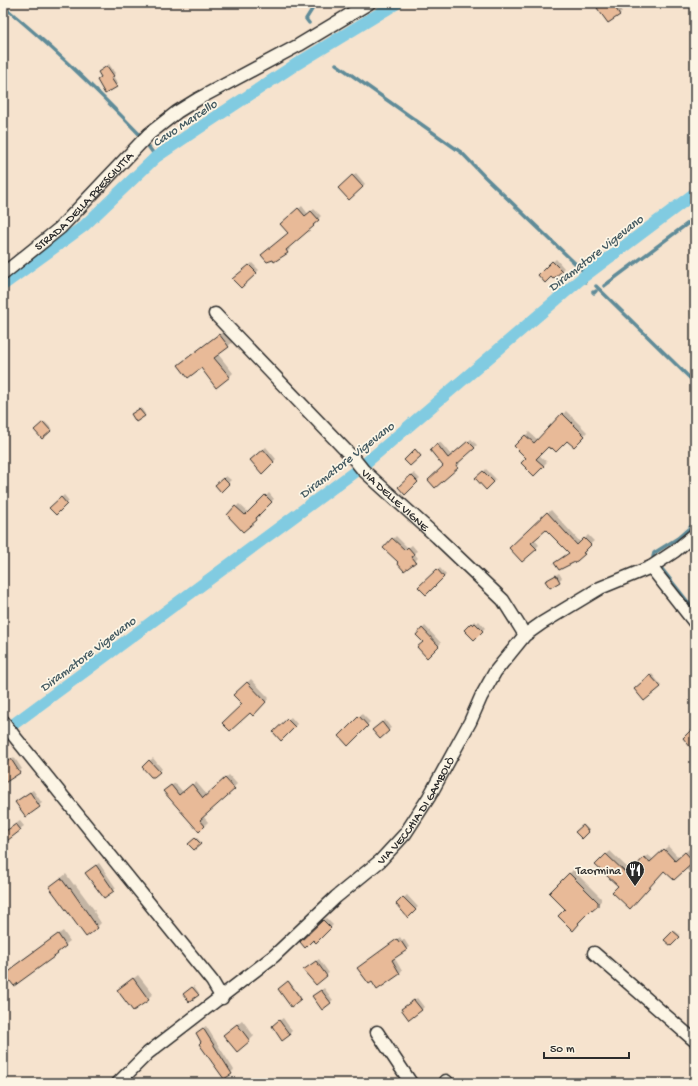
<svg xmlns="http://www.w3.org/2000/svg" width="698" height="1086" viewBox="0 0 698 1086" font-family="'Gochi Hand',sans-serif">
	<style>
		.shadow { fill: #0003 }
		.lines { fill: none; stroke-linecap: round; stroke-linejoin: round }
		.stream { stroke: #5f8b98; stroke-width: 3.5 }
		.canal { stroke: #81cbe1; stroke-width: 12 }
		.building { fill: #e8ba98; stroke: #2b2b2b }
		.minor-casing { stroke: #2b2b2b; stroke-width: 15 }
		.minor { stroke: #fcf5e5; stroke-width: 12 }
		.labels { text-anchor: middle; stroke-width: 3.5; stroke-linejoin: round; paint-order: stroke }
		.street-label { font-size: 12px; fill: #2b2b2b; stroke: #fcf5e5 }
		.poi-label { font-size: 12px; fill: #2b2b2b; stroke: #fcf5e5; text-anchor: end }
		.water-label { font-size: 13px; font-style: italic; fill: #455b62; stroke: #fcf5e5 }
	</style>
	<rect width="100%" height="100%" fill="#f6e3ce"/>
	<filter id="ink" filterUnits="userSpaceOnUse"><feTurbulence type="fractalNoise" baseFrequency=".025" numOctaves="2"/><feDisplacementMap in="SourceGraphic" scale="8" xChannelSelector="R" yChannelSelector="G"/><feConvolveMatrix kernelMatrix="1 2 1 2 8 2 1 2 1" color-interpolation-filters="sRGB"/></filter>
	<g filter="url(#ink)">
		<path class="shadow" d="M 605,3 L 617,3 L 622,12 L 608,22 L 602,5 Z
			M 109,64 L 115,73 L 113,76 L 118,84 L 116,86 L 102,77 L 101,70 Z
			M 356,173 L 365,184 L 349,199 L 339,188 Z
			M 302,206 L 308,214 L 314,209 L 321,216 L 315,222 L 316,223 L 313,226 L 288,247 L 290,249 L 287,252 L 274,261 L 289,233 L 285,221 Z
			M 556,259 L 564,268 L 553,278 L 552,276 L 539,275 Z
			M 252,263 L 259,270 L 241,287 L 237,276 Z
			M 224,331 L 233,342 L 218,354 L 233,373 L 229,377 L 184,361 Z
			M 141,408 L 145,414 L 144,415 L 133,413 Z
			M 566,411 L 587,432 L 574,446 L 567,439 L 548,445 L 539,455 L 547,462 L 534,475 L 527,458 L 515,446 L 529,432 L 538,440 Z
			M 45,422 L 52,429 L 42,438 L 36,430 Z
			M 471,439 L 477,445 L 458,462 L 460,464 L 435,487 L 445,466 L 434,447 L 440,442 L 452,456 Z
			M 266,447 L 276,459 L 262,472 L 251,460 Z
			M 486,469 L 496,479 L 486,488 L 477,478 Z
			M 414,473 L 420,479 L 405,493 L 399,488 Z
			M 226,476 L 231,480 L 221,490 L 216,485 Z
			M 269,493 L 274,499 L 258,514 L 260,516 L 243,531 L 228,515 L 239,504 L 249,513 Z
			M 64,495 L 69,501 L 56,513 L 51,508 Z
			M 551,510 L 581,543 L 588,535 L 594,541 L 586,548 L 587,550 L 576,561 L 570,552 L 546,528 L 534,539 L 539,545 L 536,548 L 510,548 Z
			M 396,536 L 408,548 L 412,545 L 417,551 L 414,553 L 418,558 L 415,561 L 399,562 L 384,548 Z
			M 440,568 L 446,575 L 426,594 L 420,587 Z
			M 559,573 L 562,578 L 550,587 L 546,581 Z
			M 474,621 L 477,623 L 479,621 L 485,628 L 474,638 L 466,630 Z
			M 425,626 L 441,643 L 427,656 L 424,642 L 417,635 Z
			M 652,674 L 661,685 L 644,700 L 635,689 Z
			M 251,679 L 269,698 L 257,711 L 243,704 L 234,695 Z
			M 362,714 L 370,722 L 348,744 L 340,736 Z
			M 291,717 L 297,724 L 281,739 L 275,732 Z
			M 385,720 L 391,728 L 388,730 L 376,727 Z
			M 693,729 L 695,731 L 695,751 L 684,738 Z
			M 695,755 L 695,764 L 691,759 Z
			M 14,757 L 22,769 L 3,784 L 3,765 Z
			M 153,758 L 162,769 L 154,776 L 143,767 Z
			M 229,775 L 237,784 L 203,816 L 208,822 L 199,831 L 168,788 L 175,783 L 183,792 L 196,782 L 207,795 Z
			M 33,790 L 42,803 L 26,816 L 19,800 Z
			M 20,821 L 24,826 L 3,842 L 3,833 Z
			M 584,825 L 589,830 L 582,838 L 576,832 Z
			M 196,837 L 201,842 L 194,849 L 189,844 Z
			M 668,846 L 679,858 L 689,849 L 695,855 L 695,877 L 685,868 L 664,870 L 619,886 L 597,865 L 610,851 L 632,872 L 648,855 L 654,860 Z
			M 99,863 L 116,888 L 114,890 L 89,871 Z
			M 573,870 L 601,898 L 601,901 L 581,919 L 582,920 L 573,929 L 567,909 L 551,893 Z
			M 66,874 L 74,885 L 75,884 L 95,911 L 94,912 L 101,923 L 97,927 L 50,887 Z
			M 407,895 L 418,907 L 408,916 L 397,904 Z
			M 326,918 L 333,925 L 316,942 L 313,938 L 301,942 Z
			M 63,931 L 70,941 L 14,984 L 6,975 L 20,961 Z
			M 675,931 L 680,935 L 671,945 L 666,940 Z
			M 400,937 L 402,940 L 404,939 L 409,947 L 394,957 L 402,971 L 399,973 L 361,966 Z
			M 319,959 L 329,973 L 326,975 L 307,968 Z
			M 138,975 L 153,994 L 133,1010 L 119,990 Z
			M 289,981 L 301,997 L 291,1005 L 279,989 Z
			M 194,986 L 199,993 L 190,1000 L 184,994 Z
			M 324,988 L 333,1000 L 330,1002 L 316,994 Z
			M 417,998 L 424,1007 L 421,1010 L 405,1006 Z
			M 283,1018 L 292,1031 L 289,1034 L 276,1023 Z
			M 242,1020 L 254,1036 L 249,1041 L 224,1035 Z
			M 206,1026 L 234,1070 L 224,1078 L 202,1041 L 200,1030 Z"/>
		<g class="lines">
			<path class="stream" d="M 3,6 C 52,46 97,90 141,136
				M 309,23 L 306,19 L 316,3
				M 336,64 L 462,153 L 485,177 L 582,270
				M 148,146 L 156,157
				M 582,278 L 585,282
				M 596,286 L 695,383
				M 604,286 L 695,218
				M 593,292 L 594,293 L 596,291
				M 653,557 L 654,553 L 678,538 L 695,523
				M 662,569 L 695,611"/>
			<path class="canal" d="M 3,285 L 84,226 L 156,157 L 187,136 L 295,65 L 397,3
				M 3,732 L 361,467 L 582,278 L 695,193"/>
		</g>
		<path class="building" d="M 605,3 L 612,3 L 620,15 L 608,23 L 597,8 Z
			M 107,66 L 114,76 L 111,78 L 117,87 L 105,94 L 97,80 L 101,77 L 98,72 Z
			M 352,175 L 363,187 L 349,200 L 338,188 Z
			M 298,208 L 305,216 L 311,211 L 319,220 L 313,225 L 314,226 L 286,250 L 288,253 L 274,262 L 273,260 L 267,262 L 261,255 L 288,233 L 280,224 Z
			M 552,261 L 562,271 L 553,279 L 551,277 L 545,283 L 538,275 Z
			M 249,265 L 257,273 L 241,288 L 232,279 Z
			M 219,334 L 229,347 L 214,358 L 230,377 L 216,388 L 201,368 L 188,378 L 178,365 Z
			M 139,409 L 145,416 L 136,422 L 131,414 Z
			M 562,413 L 585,436 L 574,447 L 567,441 L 556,452 L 552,448 L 551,449 L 548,447 L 536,459 L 544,466 L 534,476 L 521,463 L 526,458 L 514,446 L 525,435 L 534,443 Z
			M 43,422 L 51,431 L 42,439 L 34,430 Z
			M 468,441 L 475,448 L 456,465 L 458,468 L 435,488 L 428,480 L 443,466 L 430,450 L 437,444 L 448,458 Z
			M 263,449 L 274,462 L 262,474 L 250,460 Z
			M 415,449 L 421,456 L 410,466 L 404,460 Z
			M 483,471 L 494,482 L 486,490 L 475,478 Z
			M 411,475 L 418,482 L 405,495 L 398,487 Z
			M 223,478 L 229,484 L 221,492 L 215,485 Z
			M 265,495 L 272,502 L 256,518 L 257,520 L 243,532 L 227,515 L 235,506 L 245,515 Z
			M 61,497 L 67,504 L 56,515 L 49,508 Z
			M 547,512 L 577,545 L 584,538 L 591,545 L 583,553 L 585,554 L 577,561 L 559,570 L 554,563 L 569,553 L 546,530 L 531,543 L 537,549 L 522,562 L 509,548 Z
			M 392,538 L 405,550 L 408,547 L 414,554 L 412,557 L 416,562 L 404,571 L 397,563 L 398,562 L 383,548 Z
			M 437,569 L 444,577 L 426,595 L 418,587 Z
			M 556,575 L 560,582 L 550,588 L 545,581 Z
			M 471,623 L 473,625 L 475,623 L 483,631 L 474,640 L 464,630 Z
			M 422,628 L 439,646 L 427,658 L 417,647 L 423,642 L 416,635 Z
			M 650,675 L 661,687 L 644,701 L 634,689 Z
			M 247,682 L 266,702 L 253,716 L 250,713 L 230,731 L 222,723 L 242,704 L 233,695 Z
			M 359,716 L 368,726 L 348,746 L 339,736 Z
			M 287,719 L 295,727 L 281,741 L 273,732 Z
			M 382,722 L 389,731 L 380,739 L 372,730 Z
			M 691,730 L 695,736 L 695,753 L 683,738 Z
			M 11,759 L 20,773 L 3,784 L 3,764 Z
			M 149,760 L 160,772 L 154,777 L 151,777 L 142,767 Z
			M 225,778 L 235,789 L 200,820 L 205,826 L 199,832 L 163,791 L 171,785 L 179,795 L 192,784 L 203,798 Z
			M 30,792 L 40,807 L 26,817 L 15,802 Z
			M 16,824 L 21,830 L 3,844 L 3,833 Z
			M 583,825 L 589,832 L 582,839 L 575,832 Z
			M 195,838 L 201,844 L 194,850 L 188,844 Z
			M 664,849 L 675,861 L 685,852 L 694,862 L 674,880 L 664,871 L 630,909 L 612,892 L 618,886 L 595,865 L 606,854 L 628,875 L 644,857 L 650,862 Z
			M 96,865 L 114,891 L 104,898 L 85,873 Z
			M 569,873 L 598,902 L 598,906 L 592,911 L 591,910 L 578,923 L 579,924 L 573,931 L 558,916 L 565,909 L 549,893 Z
			M 61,878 L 69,889 L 70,888 L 98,928 L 86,937 L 49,887 Z
			M 403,897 L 416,910 L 408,918 L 396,904 Z
			M 323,920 L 331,928 L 316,943 L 313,940 L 305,948 L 300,942 Z
			M 673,931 L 680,937 L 671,946 L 664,940 Z
			M 58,934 L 66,946 L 57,953 L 58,954 L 14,986 L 5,975 L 15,967 L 14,966 Z
			M 397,939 L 399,942 L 401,941 L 407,950 L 392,960 L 400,974 L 377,990 L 372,982 L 369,984 L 357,968 Z
			M 316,961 L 327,976 L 316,985 L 303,970 Z
			M 133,978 L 149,1000 L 133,1011 L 117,990 Z
			M 288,981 L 301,999 L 291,1007 L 278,989 Z
			M 192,987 L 199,995 L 189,1002 L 183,994 Z
			M 321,990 L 331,1003 L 322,1010 L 312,996 Z
			M 414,1000 L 422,1010 L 409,1020 L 401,1009 Z
			M 279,1020 L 290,1035 L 282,1041 L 272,1026 Z
			M 237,1024 L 250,1041 L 237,1052 L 223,1035 Z
			M 203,1028 L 232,1074 L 224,1079 L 199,1044 L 201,1042 L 196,1033 Z"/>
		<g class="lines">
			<g class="minor-casing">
				<g id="minor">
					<path id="s1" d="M 3,274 L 60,228 L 149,134 L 177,112 L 198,99 L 299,45 L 369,3"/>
					<path id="s2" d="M 215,314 L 355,460 L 363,470 L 437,537 L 503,600 L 525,635"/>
					<path d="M 651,567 L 695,623"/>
					<path d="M 3,721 L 14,736 L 212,981 L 222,998"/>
					<path d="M 594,953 L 695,1041"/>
					<path d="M 377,1032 L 411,1083"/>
					<path d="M 446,1081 L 448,1083"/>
					<path id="s3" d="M 118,1083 L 148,1053 L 274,956 L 336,897 L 380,861 L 405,834 L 429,797 L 470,722 L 481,697 L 495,672 L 525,635 L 542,623 L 600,588 L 651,567 L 675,551 L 695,534"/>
				</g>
			</g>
			<use href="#minor" class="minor"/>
		</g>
	</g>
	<defs>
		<g id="restaurant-pin" transform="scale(1)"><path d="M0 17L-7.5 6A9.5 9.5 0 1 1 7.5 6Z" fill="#2b2b2b" stroke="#fcf5e5"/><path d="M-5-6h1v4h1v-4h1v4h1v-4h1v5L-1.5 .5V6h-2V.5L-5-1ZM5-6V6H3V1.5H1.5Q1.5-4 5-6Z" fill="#fff"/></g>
	</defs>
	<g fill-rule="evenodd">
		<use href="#restaurant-pin" x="635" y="870"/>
	</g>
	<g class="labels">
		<g class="street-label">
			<text dy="4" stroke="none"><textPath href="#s1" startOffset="109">STRADA DELLA PRESCIUTTA</textPath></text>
			<text dy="4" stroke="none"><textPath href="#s2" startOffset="259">VIA DELLE VIGNE</textPath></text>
			<text dy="4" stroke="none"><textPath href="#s3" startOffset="406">VIA VECCHIA DI GAMBOLÒ</textPath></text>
		</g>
		<g class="poi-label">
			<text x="621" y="874">Taormina</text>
		</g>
		<g class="water-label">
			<text transform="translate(184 122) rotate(-34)" y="5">Cavo Marcello</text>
			<text transform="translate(595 252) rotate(-38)" y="5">Diramatore Vigevano</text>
			<text transform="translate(346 459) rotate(-38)" y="5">Diramatore Vigevano</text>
			<text transform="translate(87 653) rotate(-37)" y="5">Diramatore Vigevano</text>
		</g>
	</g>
	<rect width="698" height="1086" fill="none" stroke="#fcf5e5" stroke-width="16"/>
	<rect x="8" y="8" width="682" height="1070" fill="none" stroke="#2b2b2b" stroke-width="1.5" filter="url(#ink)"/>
	<path d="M544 1052v6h85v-6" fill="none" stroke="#2b2b2b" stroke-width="2"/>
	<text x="550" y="1052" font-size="12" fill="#2b2b2b" stroke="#fcf5e5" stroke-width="3" paint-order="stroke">50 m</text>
</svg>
